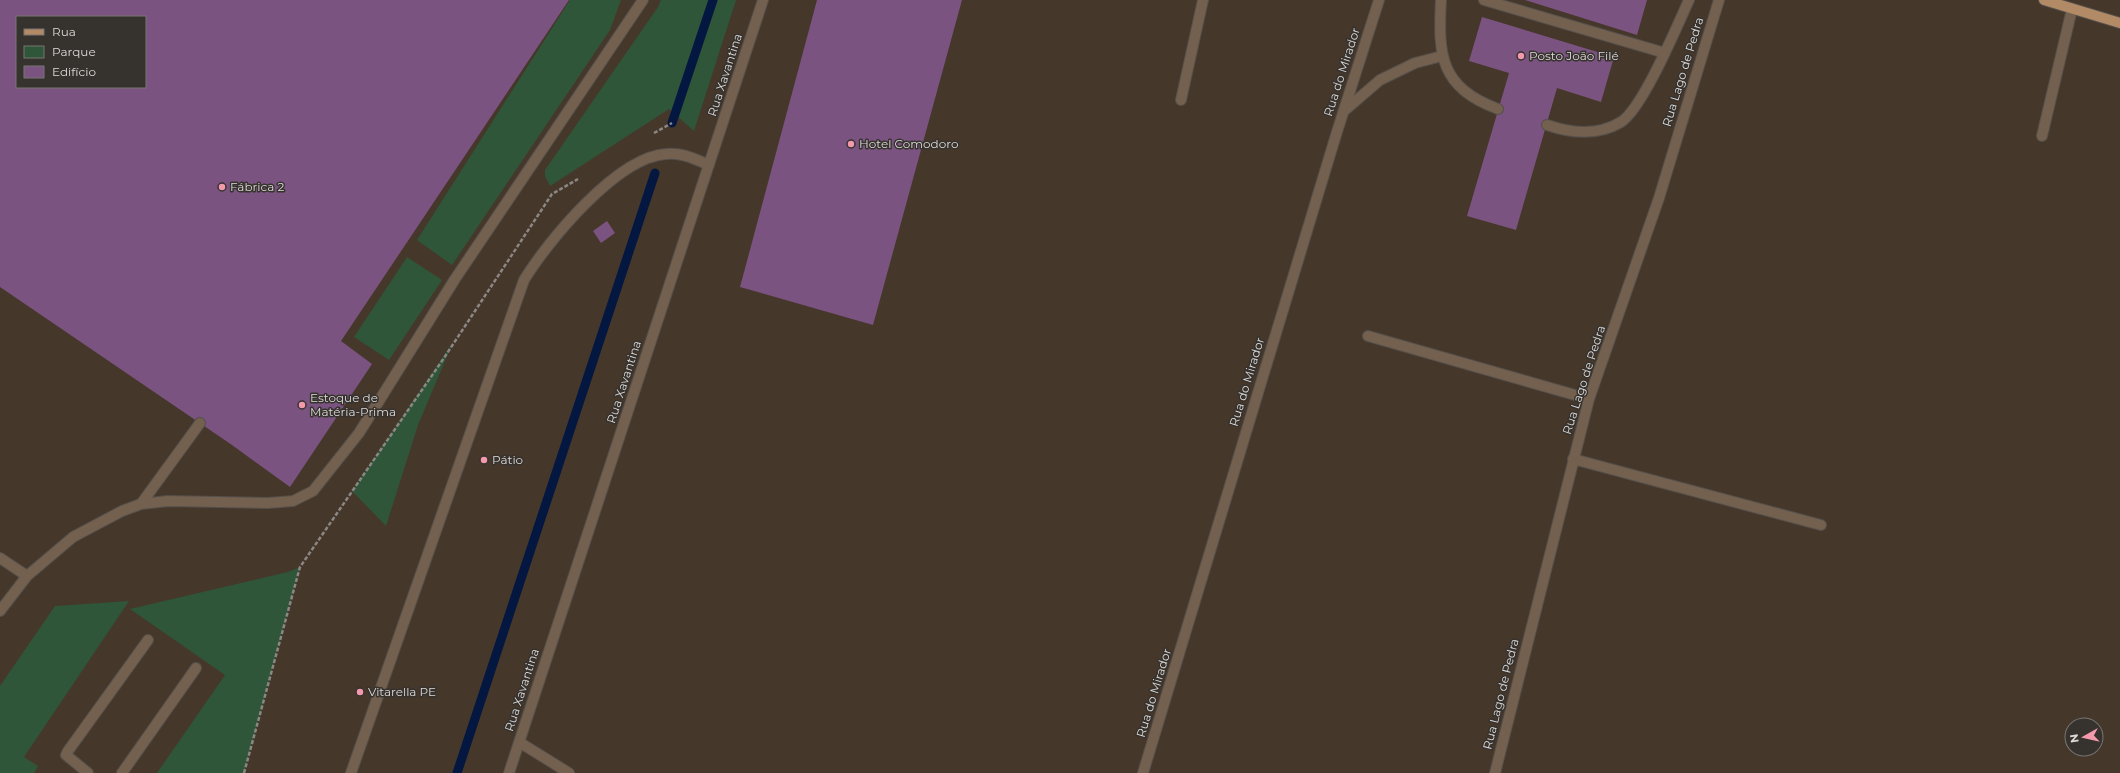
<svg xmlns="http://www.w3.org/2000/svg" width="2120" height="773" viewBox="0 0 2120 773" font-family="Montserrat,sans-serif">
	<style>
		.industrial { fill: #46372b; fill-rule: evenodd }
		.green { fill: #2f5639 }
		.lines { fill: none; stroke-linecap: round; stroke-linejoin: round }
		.stream { stroke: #041740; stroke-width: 9 }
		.building { fill: #7a5380; fill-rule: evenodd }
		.lane-casing { stroke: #54504c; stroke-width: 12 }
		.primary-casing { stroke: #54504c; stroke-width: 12 }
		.path { stroke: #8b8784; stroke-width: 2.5; stroke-dasharray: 4 2; stroke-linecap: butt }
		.lane { stroke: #73604e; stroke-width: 10 }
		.primary { stroke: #b28b66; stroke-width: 10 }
		.poi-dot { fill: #f29aac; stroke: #36322e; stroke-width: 1.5 }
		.labels { text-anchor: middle; stroke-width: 3; stroke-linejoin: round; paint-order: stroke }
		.poi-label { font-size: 12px; fill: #dcd9d7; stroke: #36322e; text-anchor: start }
		.street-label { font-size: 12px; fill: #dcd9d7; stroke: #36322e }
	</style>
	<rect width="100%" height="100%" fill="#36322e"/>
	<path class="industrial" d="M 0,0 L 2120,0 L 2120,773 L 0,773 ZM 17,17 L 145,17 L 145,87 L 17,87 ZM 2072,725 L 2096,725 L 2096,749 L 2072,749 Z"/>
	<path class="green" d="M 570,0 L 621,0 L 610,30 L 452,265 L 417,240 Z
		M 661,0 L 736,0 L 694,131 L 669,109 L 550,186 L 545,176 L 545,170 L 658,7 Z
		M 407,257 L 442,280 L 389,360 L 354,337 Z
		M 453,342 L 418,425 L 386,526 L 352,491 Z
		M 300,567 L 244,773 L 157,773 L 225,675 L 130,609 L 288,572 Z
		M 129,601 L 24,757 L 38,766 L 34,773 L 0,773 L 0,686 L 55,606 Z"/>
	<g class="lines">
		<path class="stream" d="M 672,123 L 713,0
			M 457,773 L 655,173"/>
	</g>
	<path class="building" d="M 0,0 L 569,0 L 341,341 L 372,364 L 290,487 L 232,445 L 0,287 ZM 17,17 L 145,17 L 145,87 L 17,87 Z
		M 817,0 L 962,0 L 873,325 L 740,287 Z
		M 1525,0 L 1647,0 L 1637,35 Z
		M 1482,17 L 1614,57 L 1601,102 L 1557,88 L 1516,230 L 1467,216 L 1509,73 L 1469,61 Z
		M 607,221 L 615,233 L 601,243 L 593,231 Z"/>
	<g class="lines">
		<g class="lane-casing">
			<path id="lane" d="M 1441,0 C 1438,56 1440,87 1498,109
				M 1484,0 L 1665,53
				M 1181,100 L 1203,0
				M 1344,111 L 1380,80 L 1415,63 L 1442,56
				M 1547,125 C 1570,133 1598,136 1621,122 C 1643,108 1677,26 1689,0
				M 2042,136 L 2072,9
				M 1368,336 L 1589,399
				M 1573,459 L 1821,525
				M 141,504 L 200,423
				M 0,558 L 27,576
				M 0,611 L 27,576 L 73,537 L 122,511 L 141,504 L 168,501 L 268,503 L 293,501 L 313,491 L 359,433 L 455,279 L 643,0
				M 519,742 L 569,773
				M 88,773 L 66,755 L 68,751 L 148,640
				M 122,773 L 196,668
				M 351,773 L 524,280 C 548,241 617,157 666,154 C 681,152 695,159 709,165
				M 509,773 L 763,0
				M 1143,773 L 1336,135 L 1379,0
				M 1495,773 L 1589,399 L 1659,198 L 1719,0"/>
		</g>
		<g class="primary-casing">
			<path id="primary" d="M 2044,0 L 2120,23"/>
		</g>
		<path class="path" d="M 654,133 L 672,123
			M 244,773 L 300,567 L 444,358 L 552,194 L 578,179"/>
		<use href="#lane" class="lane"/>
		<use href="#primary" class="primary"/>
	</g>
	<g class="poi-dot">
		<circle cx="1521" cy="56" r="4"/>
		<circle cx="851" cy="144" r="4"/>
		<circle cx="222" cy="187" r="4"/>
		<circle cx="302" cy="405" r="4"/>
		<circle cx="484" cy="460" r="4"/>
		<circle cx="360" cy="692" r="4"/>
	</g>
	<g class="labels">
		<g class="poi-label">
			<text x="1529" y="60">Posto João Filé</text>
			<text x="859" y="148">Hotel Comodoro</text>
			<text x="230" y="191">Fábrica 2</text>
			<text x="310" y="402">Estoque de<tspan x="310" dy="14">Matéria-Prima</tspan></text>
			<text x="492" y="464">Pátio</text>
			<text x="368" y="696">Vitarella PE</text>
		</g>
		<g class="street-label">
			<text transform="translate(1342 72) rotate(-72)" y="4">Rua do Mirador</text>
			<text transform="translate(1683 72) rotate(-73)" y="4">Rua Lago de Pedra</text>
			<text transform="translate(725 75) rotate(-72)" y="4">Rua Xavantina</text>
			<text transform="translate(1584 380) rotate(-72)" y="4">Rua Lago de Pedra</text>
			<text transform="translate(624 382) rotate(-72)" y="4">Rua Xavantina</text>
			<text transform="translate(1247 382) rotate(-73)" y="4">Rua do Mirador</text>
			<text transform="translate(522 690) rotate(-72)" y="4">Rua Xavantina</text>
			<text transform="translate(1154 693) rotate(-73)" y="4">Rua do Mirador</text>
			<text transform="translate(1501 694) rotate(-76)" y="4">Rua Lago de Pedra</text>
		</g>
	</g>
	<rect x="16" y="16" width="130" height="72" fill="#36322e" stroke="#787572"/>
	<rect x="24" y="29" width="20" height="6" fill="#b28b66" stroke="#787572"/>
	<text x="52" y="36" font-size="12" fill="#dcd9d7">Rua</text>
	<rect x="24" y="46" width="20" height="12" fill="#2f5639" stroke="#787572"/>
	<text x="52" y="56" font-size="12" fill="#dcd9d7">Parque</text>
	<rect x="24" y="66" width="20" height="12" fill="#7a5380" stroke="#787572"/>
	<text x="52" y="76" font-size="12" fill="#dcd9d7">Edifício</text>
	<g transform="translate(2084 737) rotate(262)"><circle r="19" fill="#36322e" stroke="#787572"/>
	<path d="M0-3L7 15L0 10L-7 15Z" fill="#f29aac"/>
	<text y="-6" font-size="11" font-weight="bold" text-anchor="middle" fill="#dcd9d7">N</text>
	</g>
</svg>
